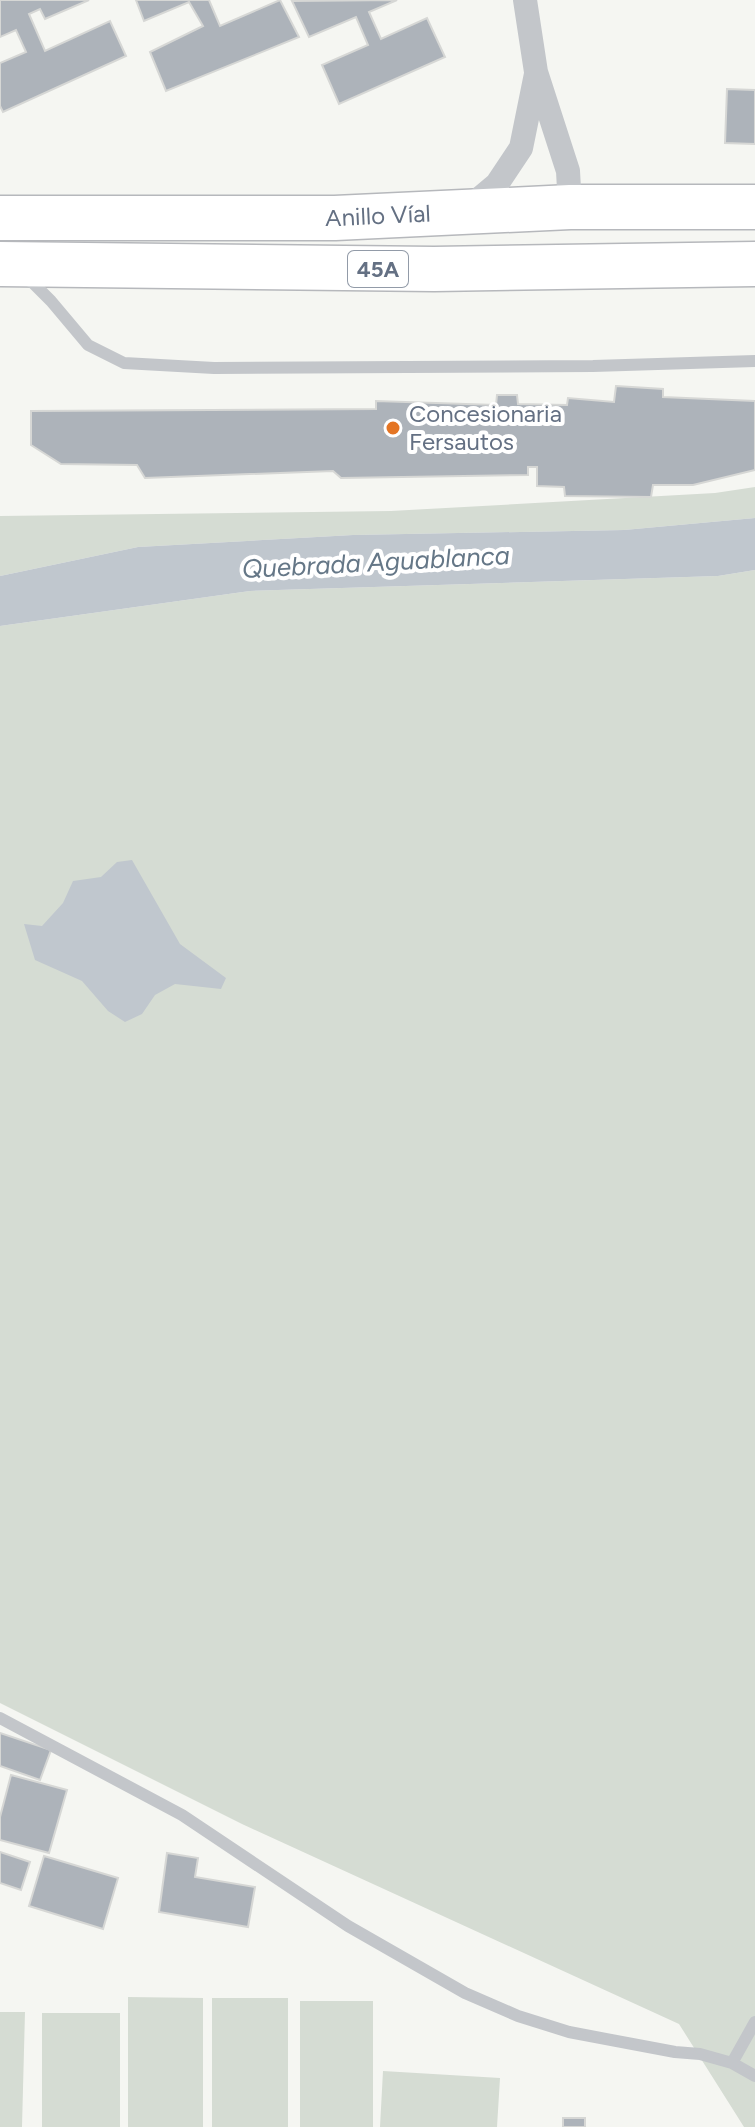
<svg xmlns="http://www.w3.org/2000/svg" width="755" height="2127" viewBox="0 0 755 2127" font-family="Figtree,sans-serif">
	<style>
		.green { fill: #d5dcd3 }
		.water { fill: #c0c7ce }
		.building { fill: #adb3ba; stroke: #d6d7d5; stroke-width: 2 }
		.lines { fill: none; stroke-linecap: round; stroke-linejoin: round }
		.highway-casing { stroke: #b6b8bc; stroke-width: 47 }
		.lane { stroke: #c3c6ca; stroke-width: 12 }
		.street { stroke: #c3c6ca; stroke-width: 24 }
		.highway { stroke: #fff; stroke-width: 44 }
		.poi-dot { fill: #e47524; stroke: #fff; stroke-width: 3 }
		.labels { text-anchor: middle; stroke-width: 8; stroke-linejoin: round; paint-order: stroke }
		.shield { fill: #fff; stroke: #929ba8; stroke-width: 2 }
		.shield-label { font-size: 22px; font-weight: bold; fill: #647083 }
		.street-label { font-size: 24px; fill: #647083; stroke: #fff }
		.poi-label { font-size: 24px; fill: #647083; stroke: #fff; text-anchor: start }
		.water-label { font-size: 26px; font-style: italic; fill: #657787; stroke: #fff }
	</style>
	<rect width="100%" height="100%" fill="#f5f6f2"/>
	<path class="green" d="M 755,487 L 755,518 L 624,530 L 353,535 L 138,547 L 0,576 L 0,516 L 391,511 L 715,493 Z
		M 755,570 L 755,2127 L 744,2127 L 679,2024 L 242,1824 L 0,1703 L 0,626 L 250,591 L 718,576 Z
		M 128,1997 L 203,1998 L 203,2127 L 128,2127 Z
		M 212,1998 L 288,1998 L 288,2127 L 212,2127 Z
		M 300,2001 L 373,2001 L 373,2127 L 300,2127 Z
		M 0,2012 L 25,2012 L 22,2127 L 0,2127 Z
		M 42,2013 L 120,2013 L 120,2127 L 42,2127 Z
		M 383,2071 L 500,2078 L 497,2127 L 380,2127 Z"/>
	<path class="water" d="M 755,518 L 755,570 L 718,576 L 250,591 L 0,626 L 0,576 L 138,547 L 353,535 L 624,530 Z
		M 132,860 L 180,944 L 226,978 L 221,989 L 175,984 L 155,995 L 142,1014 L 125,1022 L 108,1011 L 82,981 L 35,960 L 24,924 L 42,926 L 63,903 L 73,881 L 101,877 L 117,862 Z"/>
	<path class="building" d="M 0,0 L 89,0 L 45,19 L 40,9 L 29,14 L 45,51 L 110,21 L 126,56 L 3,112 L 0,106 L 0,63 L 26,52 L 16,30 L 0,37 Z
		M 136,0 L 209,0 L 220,26 L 280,0 L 299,37 L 166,91 L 150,52 L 203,26 L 189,2 L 144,21 Z
		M 397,0 L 369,12 L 381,39 L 427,18 L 445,57 L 339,104 L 322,65 L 368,45 L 356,17 L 309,37 L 292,1 Z
		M 727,89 L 755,90 L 755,144 L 725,143 Z
		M 616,386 L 663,389 L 663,397 L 755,401 L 755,470 L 693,485 L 653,485 L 651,497 L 565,496 L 564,487 L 537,486 L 537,467 L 528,467 L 528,475 L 341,478 L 333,471 L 145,478 L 137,465 L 61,464 L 31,445 L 31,411 L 376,409 L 376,401 L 496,405 L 497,395 L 517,395 L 518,404 L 567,405 L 568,398 L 614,402 Z
		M 0,1733 L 51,1750 L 40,1780 L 0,1766 Z
		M 11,1775 L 67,1790 L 49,1853 L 0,1840 L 0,1817 Z
		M 0,1852 L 30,1862 L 21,1890 L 0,1883 Z
		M 167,1853 L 198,1858 L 195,1877 L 255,1887 L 248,1927 L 159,1912 Z
		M 44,1856 L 118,1878 L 103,1929 L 29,1906 Z
		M 563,2118 L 585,2118 L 585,2127 L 563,2127 Z"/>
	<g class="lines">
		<g class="highway-casing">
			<g id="highway">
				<path id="s1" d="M 0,218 L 335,218 L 570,207 L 755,207"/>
				<path d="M 0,264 L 434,269 L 755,264"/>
			</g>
		</g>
		<path class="lane" d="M 25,278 L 32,282 L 51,301 L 88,345 L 124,363 L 214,368 L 593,366 L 755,361
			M 0,1718 L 182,1815 L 348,1926 L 465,1993 L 518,2016 L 569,2032 L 675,2052 L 700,2054 L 732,2063 L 755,2076
			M 732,2063 L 755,2022"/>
		<path class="street" d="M 525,0 L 536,72 L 568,171 L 570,207
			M 466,210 L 497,184 L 521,148 L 536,74"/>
		<use href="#highway" class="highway"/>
	</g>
	<circle class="poi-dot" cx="393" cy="428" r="8"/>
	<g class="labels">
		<rect class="shield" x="348" y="251" width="60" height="36" rx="6"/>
		<g class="shield-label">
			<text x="378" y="277">45A</text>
		</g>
		<g class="street-label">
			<text dy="8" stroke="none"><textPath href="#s1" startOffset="378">Anillo Víal</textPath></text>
		</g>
		<g class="poi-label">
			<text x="409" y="422">Concesionaria<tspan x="409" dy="28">Fersautos</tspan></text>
		</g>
		<g class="water-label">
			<text transform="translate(376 562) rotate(-3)" y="9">Quebrada Aguablanca</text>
		</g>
	</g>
</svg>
